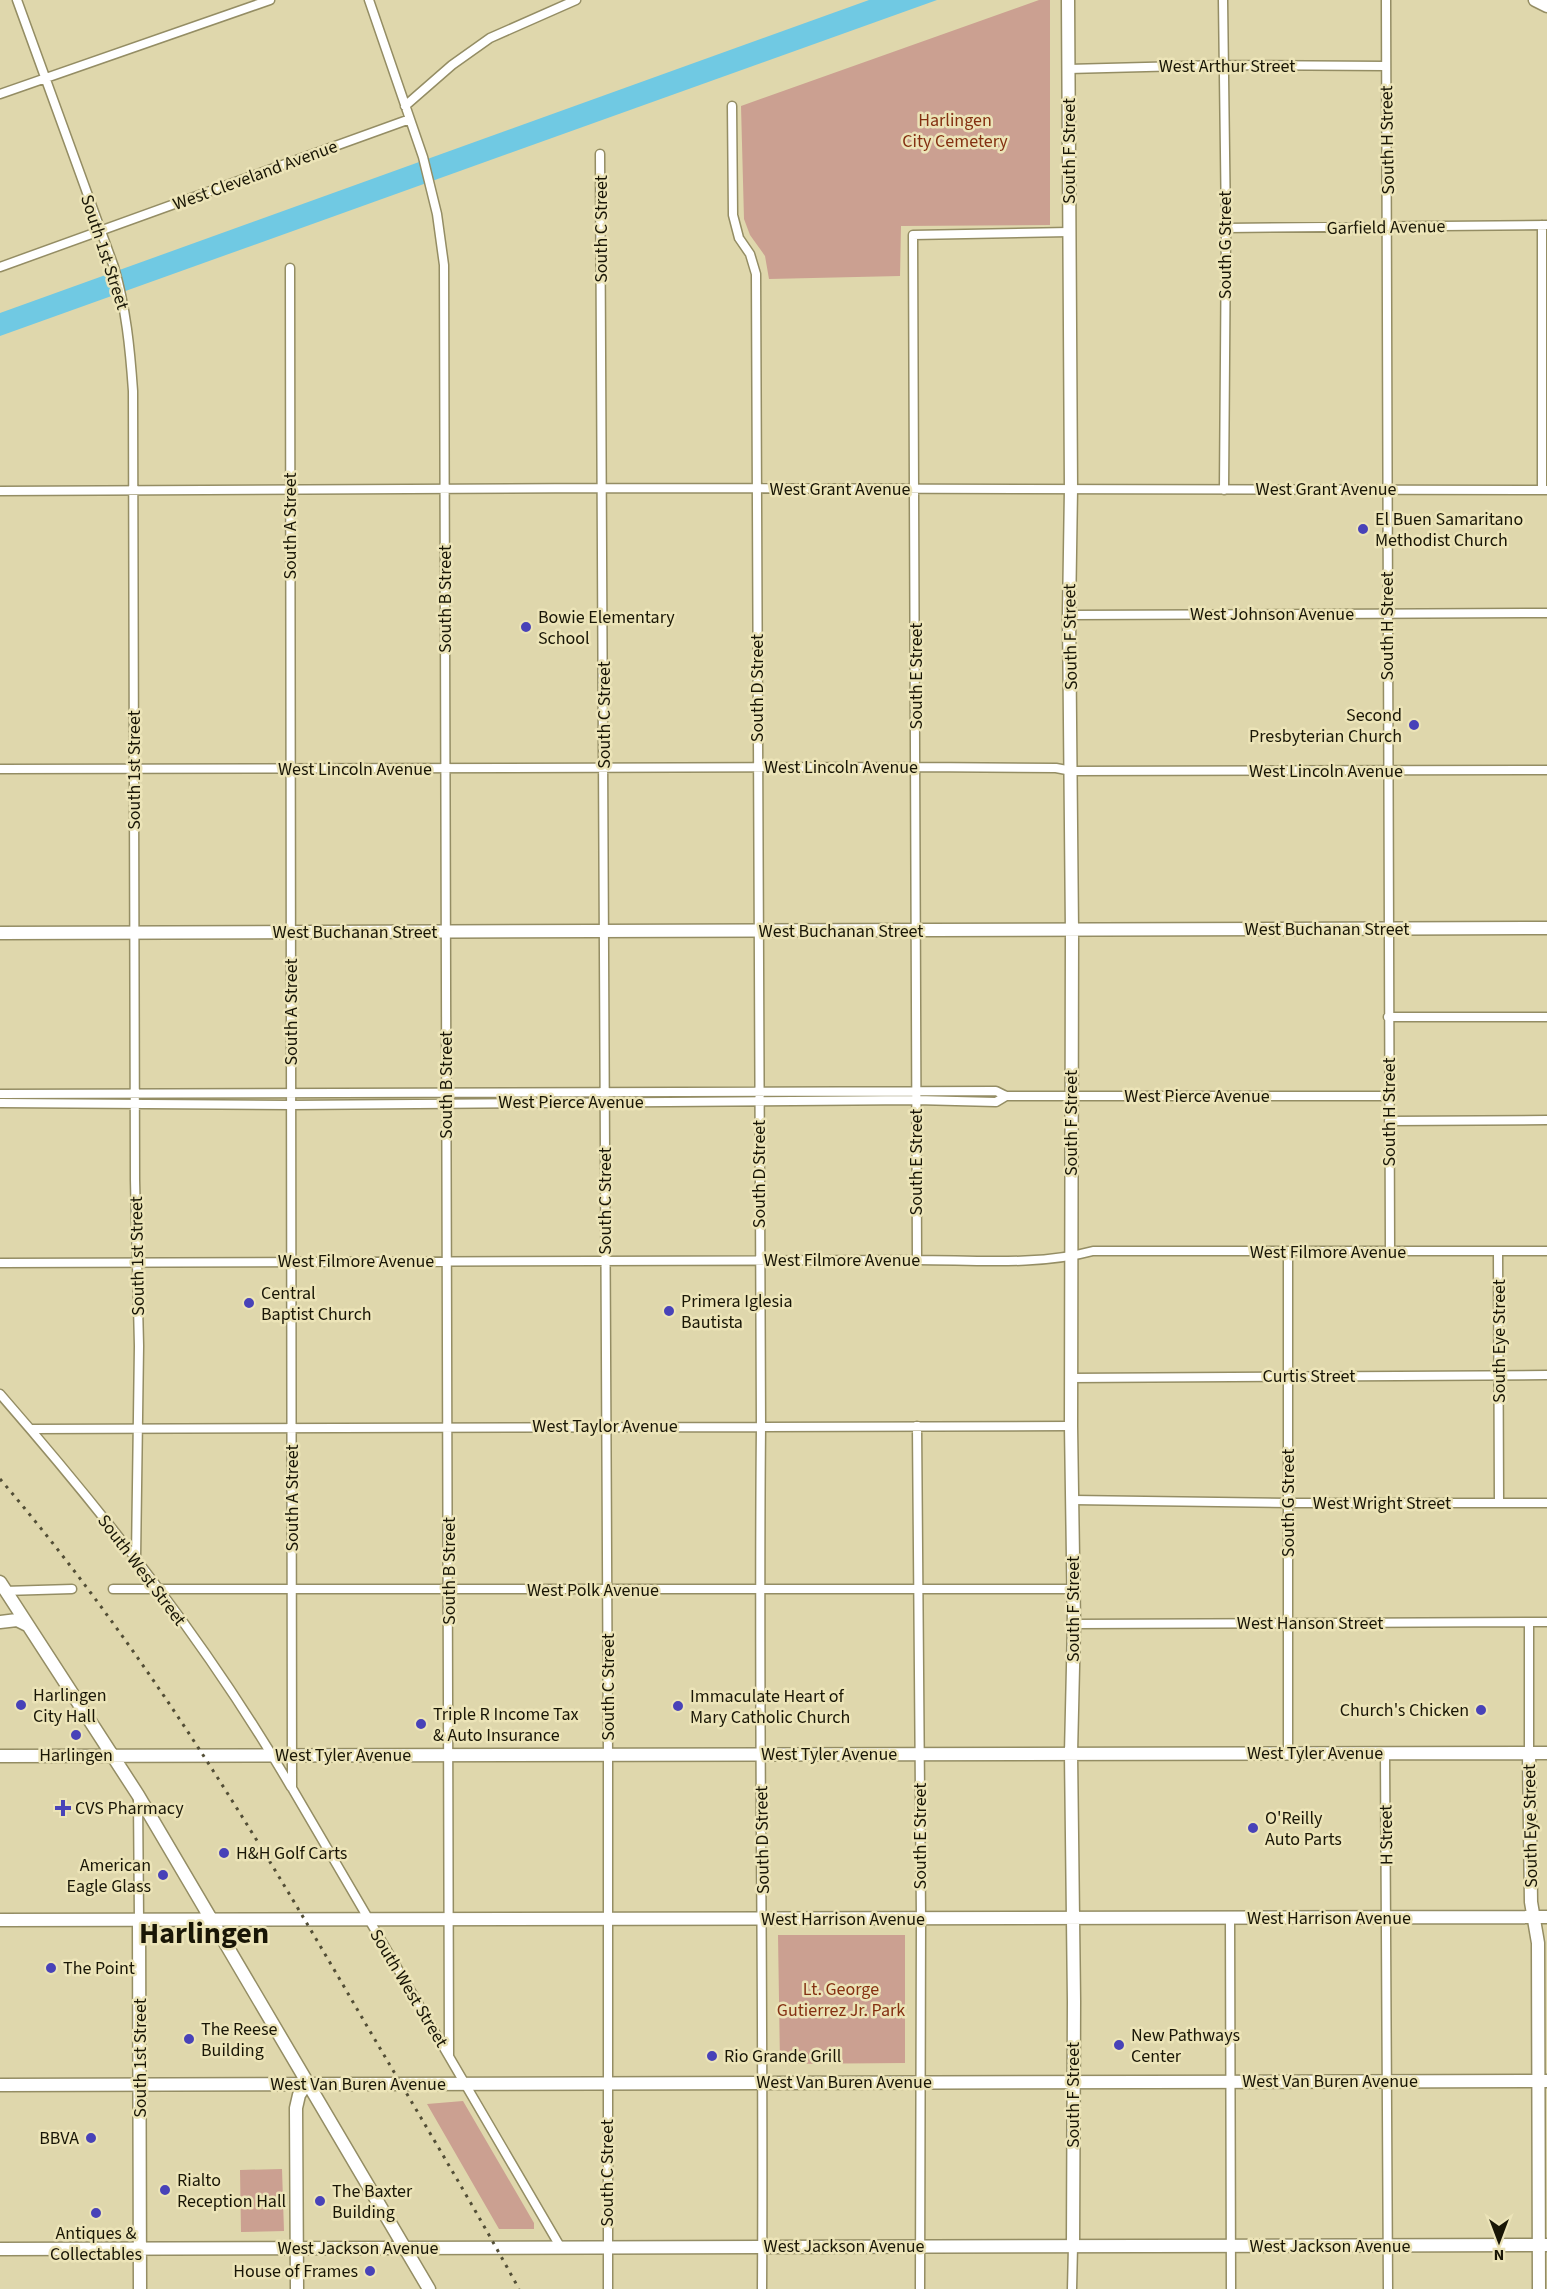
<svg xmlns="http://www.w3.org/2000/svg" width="1547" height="2289" viewBox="0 0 1547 2289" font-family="'Source Sans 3',sans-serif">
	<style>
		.green { fill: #cba091 }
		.water { fill: #70c9e3 }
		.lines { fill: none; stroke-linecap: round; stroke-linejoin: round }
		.street-casing { stroke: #948d64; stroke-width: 11 }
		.secondary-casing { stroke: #948d64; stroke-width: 15 }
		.street { stroke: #fff; stroke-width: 8 }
		.secondary { stroke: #fff; stroke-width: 12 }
		.rail { stroke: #524e36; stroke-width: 3; stroke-dasharray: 3 6; stroke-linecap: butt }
		.poi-dot { fill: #4842b8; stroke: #ece4b8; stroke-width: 2 }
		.labels { text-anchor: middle; stroke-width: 5; stroke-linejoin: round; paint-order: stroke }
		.street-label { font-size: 18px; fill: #191606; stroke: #ece4b8 }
		.park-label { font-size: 18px; fill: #843011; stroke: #ece4b8 }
		.poi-label { font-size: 18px; fill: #191606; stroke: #ece4b8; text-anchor: start }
		.town-label { font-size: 30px; font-weight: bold; fill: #191606; stroke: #ece4b8 }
	</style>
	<rect width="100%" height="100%" fill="#dfd7ac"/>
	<path class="green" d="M 1039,0 L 1050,0 L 1050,225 L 901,226 L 900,276 L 769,279 L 765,256 L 750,235 L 744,219 L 741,106 Z
		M 778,1935 L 905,1935 L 905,2063 L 780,2064 Z
		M 463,2101 L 534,2223 L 534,2229 L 499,2229 L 427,2104 Z
		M 282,2169 L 284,2231 L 241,2232 L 240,2170 Z"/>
	<path class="water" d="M 869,0 L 937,0 L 0,336 L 0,313 Z"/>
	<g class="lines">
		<g class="street-casing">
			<path id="street" d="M 17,0 L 114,267 C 126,308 130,348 133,391 L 135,1180 L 139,1346 L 136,1558
				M 369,0 L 423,157 L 437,214 L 444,265 L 449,2055
				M 1223,0 L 1226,228 L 1224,490
				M 1386,0 L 1390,1251
				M 1068,69 L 1223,65 L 1386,66
				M 0,94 L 270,0
				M 405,106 L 452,65 L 490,38 L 576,0
				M 732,106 L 733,215 L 739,238 L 750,254 L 756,274 L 761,1427 C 758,1714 764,2002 762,2289
				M 600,154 L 608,1755 L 608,2289
				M 1542,225 L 1542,490
				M 1226,228 L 1547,225
				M 0,267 L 410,119
				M 290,268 L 292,1788 L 561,2248
				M 0,491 L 602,488 L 1547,490
				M 1069,615 L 1547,613
				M 0,769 L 916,767 L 1056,768 L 1072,771 L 1547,770
				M 1388,1017 L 1547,1017
				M 0,1094 L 996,1091 L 1006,1096 L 1388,1096
				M 0,1103 L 291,1105 L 916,1100 L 996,1102 L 1006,1096
				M 1389,1121 L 1547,1120
				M 1498,1251 L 1499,1503
				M 1288,1252 L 1288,1753
				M 917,1260 L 913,235 L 1069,232
				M 0,1263 L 917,1260 C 974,1260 1038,1266 1093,1251 L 1547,1251
				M 1071,1378 L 1547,1375
				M 0,1394 C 107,1517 209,1646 291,1787
				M 917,1426 L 921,1919 L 920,2289
				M 31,1429 L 1071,1426
				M 1073,1500 L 1288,1503 L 1547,1503
				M 113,1589 L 1073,1589
				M 4,1591 L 72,1589
				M 1074,1624 L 1547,1622
				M 1385,1753 L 1388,2289
				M 1529,1753 L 1529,1622
				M 138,1797 L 139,1920
				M 1230,1918 L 1231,2289
				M 1072,2289 L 1073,2246"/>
		</g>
		<g class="secondary-casing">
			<path id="secondary" d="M 1068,0 L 1071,489 L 1069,615 L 1072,931 L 1071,1426 L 1074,1624 L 1071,1753 L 1074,2001 L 1073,2246
				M 1535,0 L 1547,6
				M 0,933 L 1547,928
				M 0,1582 L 138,1795 L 429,2289
				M 0,1622 L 17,1620 L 27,1625
				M 1529,1753 L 1531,1902 L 1538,1943 L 1539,2289
				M 0,1756 L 1547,1753
				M 0,1920 L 1547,1917
				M 139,1920 L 140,2289
				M 0,2085 L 1547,2081
				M 0,2249 L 1547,2245
				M 297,2289 L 296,2108 L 299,2095 L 307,2083"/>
		</g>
		<use href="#street" class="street"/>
		<use href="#secondary" class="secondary"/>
		<path class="rail" d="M 0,1479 C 142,1645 255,1833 364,2021 C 416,2110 470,2199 519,2289"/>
	</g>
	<g class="poi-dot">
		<circle cx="1363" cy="529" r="6"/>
		<circle cx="526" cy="627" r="6"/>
		<circle cx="1414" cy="725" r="6"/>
		<circle cx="249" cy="1303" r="6"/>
		<circle cx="669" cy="1311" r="6"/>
		<circle cx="21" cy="1705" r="6"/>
		<circle cx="678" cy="1706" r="6"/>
		<circle cx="1481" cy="1710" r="6"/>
		<circle cx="421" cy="1724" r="6"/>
		<circle cx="76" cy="1735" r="6"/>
		<path d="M60 1799h6v6h6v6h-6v6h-6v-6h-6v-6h6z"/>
		<circle cx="1253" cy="1828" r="6"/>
		<circle cx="224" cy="1853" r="6"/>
		<circle cx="163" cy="1875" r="6"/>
		<circle cx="51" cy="1968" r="6"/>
		<circle cx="189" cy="2039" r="6"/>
		<circle cx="1119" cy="2045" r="6"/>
		<circle cx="712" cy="2056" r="6"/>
		<circle cx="91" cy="2138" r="6"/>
		<circle cx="165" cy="2190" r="6"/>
		<circle cx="320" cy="2201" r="6"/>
		<circle cx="96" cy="2213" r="6"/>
		<circle cx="370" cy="2271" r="6"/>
	</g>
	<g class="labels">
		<g class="street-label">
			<text x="1227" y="72">West Arthur Street</text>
			<text transform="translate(1387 140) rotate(-91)" y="6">South H Street</text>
			<text transform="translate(1069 151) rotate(-90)" y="6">South F Street</text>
			<text transform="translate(255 175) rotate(-20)" y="6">West Cleveland Avenue</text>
			<text transform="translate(1386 227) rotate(-1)" y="6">Garfield Avenue</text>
			<text transform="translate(601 229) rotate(-90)" y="6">South C Street</text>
			<text transform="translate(1225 245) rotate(-90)" y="6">South G Street</text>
			<text transform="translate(105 252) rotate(72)" y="6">South 1st Street</text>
			<text x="840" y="495">West Grant Avenue</text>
			<text x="1326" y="495">West Grant Avenue</text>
			<text transform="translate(290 526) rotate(-90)" y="6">South A Street</text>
			<text transform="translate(445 599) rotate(-90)" y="6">South B Street</text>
			<text x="1272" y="620">West Johnson Avenue</text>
			<text transform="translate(1387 626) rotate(-90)" y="6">South H Street</text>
			<text transform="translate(1070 637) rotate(-91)" y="6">South F Street</text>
			<text transform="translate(916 676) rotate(-90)" y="6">South E Street</text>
			<text transform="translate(757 688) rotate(-90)" y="6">South D Street</text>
			<text transform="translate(604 715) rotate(-90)" y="6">South C Street</text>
			<text x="841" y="773">West Lincoln Avenue</text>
			<text x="355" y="775">West Lincoln Avenue</text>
			<text transform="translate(134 770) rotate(-90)" y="6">South 1st Street</text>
			<text x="1326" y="777">West Lincoln Avenue</text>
			<text x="1327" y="935">West Buchanan Street</text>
			<text x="841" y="937">West Buchanan Street</text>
			<text x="355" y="938">West Buchanan Street</text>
			<text transform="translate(291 1012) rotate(-90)" y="6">South A Street</text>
			<text transform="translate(446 1085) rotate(-90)" y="6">South B Street</text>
			<text x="1197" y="1102">West Pierce Avenue</text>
			<text x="571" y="1108">West Pierce Avenue</text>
			<text transform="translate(1389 1112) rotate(-90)" y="6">South H Street</text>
			<text transform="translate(1071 1123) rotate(-90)" y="6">South F Street</text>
			<text transform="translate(916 1162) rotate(-90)" y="6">South E Street</text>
			<text transform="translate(759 1174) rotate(-90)" y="6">South D Street</text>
			<text transform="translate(605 1201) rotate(-90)" y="6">South C Street</text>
			<text x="1328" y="1258">West Filmore Avenue</text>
			<text transform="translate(137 1256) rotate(-91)" y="6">South 1st Street</text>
			<text x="842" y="1266">West Filmore Avenue</text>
			<text x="356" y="1267">West Filmore Avenue</text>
			<text transform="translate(1499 1341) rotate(-90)" y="6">South Eye Street</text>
			<text x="1309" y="1382">Curtis Street</text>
			<text x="605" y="1432">West Taylor Avenue</text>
			<text transform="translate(292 1498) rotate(-90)" y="6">South A Street</text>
			<text transform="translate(1288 1503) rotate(-90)" y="6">South G Street</text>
			<text x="1382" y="1509">West Wright Street</text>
			<text transform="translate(142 1570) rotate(53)" y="6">South West Street</text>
			<text transform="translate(449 1571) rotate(-90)" y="6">South B Street</text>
			<text x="593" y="1596">West Polk Avenue</text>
			<text transform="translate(1073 1609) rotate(-90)" y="6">South F Street</text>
			<text x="1310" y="1629">West Hanson Street</text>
			<text transform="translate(608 1687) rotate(-90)" y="6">South C Street</text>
			<text x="1315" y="1759">West Tyler Avenue</text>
			<text x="829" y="1760">West Tyler Avenue</text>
			<text x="343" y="1761">West Tyler Avenue</text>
			<text transform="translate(1530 1826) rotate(-91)" y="6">South Eye Street</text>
			<text transform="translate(1386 1835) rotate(-91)" y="6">H Street</text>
			<text transform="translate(920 1836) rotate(-90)" y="6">South E Street</text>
			<text transform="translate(762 1840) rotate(-91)" y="6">South D Street</text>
			<text x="1329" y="1924">West Harrison Avenue</text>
			<text x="843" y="1925">West Harrison Avenue</text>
			<text transform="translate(409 1988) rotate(59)" y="6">South West Street</text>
			<text transform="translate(140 2058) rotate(-90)" y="6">South 1st Street</text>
			<text x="1330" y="2087">West Van Buren Avenue</text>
			<text x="844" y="2088">West Van Buren Avenue</text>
			<text x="358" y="2090">West Van Buren Avenue</text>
			<text transform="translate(1073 2095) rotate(-90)" y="6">South F Street</text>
			<text transform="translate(607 2173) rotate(-90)" y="6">South C Street</text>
			<text x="844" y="2252">West Jackson Avenue</text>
			<text x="1330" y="2252">West Jackson Avenue</text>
			<text x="358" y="2254">West Jackson Avenue</text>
		</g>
		<g class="park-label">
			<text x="955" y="126">Harlingen<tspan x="955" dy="21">City Cemetery</tspan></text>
			<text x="841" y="1995">Lt. George<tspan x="841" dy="21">Gutierrez Jr. Park</tspan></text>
		</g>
		<g class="poi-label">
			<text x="1375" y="525">El Buen Samaritano<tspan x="1375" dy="21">Methodist Church</tspan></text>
			<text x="538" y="623">Bowie Elementary<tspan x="538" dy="21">School</tspan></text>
			<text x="1402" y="721" text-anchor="end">Second<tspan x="1402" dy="21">Presbyterian Church</tspan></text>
			<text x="261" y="1299">Central<tspan x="261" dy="21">Baptist Church</tspan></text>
			<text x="681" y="1307">Primera Iglesia<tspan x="681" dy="21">Bautista</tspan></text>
			<text x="33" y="1701">Harlingen<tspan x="33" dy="21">City Hall</tspan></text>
			<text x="690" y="1702">Immaculate Heart of<tspan x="690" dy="21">Mary Catholic Church</tspan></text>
			<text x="1469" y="1716" text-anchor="end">Church's Chicken</text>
			<text x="433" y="1720">Triple R Income Tax<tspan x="433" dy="21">&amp; Auto Insurance</tspan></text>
			<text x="76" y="1761" text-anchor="middle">Harlingen</text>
			<text x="75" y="1814">CVS Pharmacy</text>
			<text x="1265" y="1824">O'Reilly<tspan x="1265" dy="21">Auto Parts</tspan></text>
			<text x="236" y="1859">H&amp;H Golf Carts</text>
			<text x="151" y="1871" text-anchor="end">American<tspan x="151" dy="21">Eagle Glass</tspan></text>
			<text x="63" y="1974">The Point</text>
			<text x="201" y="2035">The Reese<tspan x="201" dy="21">Building</tspan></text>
			<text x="1131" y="2041">New Pathways<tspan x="1131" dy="21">Center</tspan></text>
			<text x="724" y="2062">Rio Grande Grill</text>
			<text x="79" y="2144" text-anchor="end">BBVA</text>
			<text x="177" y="2186">Rialto<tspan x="177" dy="21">Reception Hall</tspan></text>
			<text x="332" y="2197">The Baxter<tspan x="332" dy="21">Building</tspan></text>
			<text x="96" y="2239" text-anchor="middle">Antiques &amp;<tspan x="96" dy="21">Collectables</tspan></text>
			<text x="358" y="2277" text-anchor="end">House of Frames</text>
		</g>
		<g class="town-label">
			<text x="204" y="1943">Harlingen</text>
		</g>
	</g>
	<g transform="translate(1499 2241) rotate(180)" stroke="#ece4b8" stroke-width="4.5" paint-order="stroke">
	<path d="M0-4.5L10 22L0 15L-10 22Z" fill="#191606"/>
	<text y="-9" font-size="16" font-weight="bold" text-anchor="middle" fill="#191606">N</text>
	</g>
</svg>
